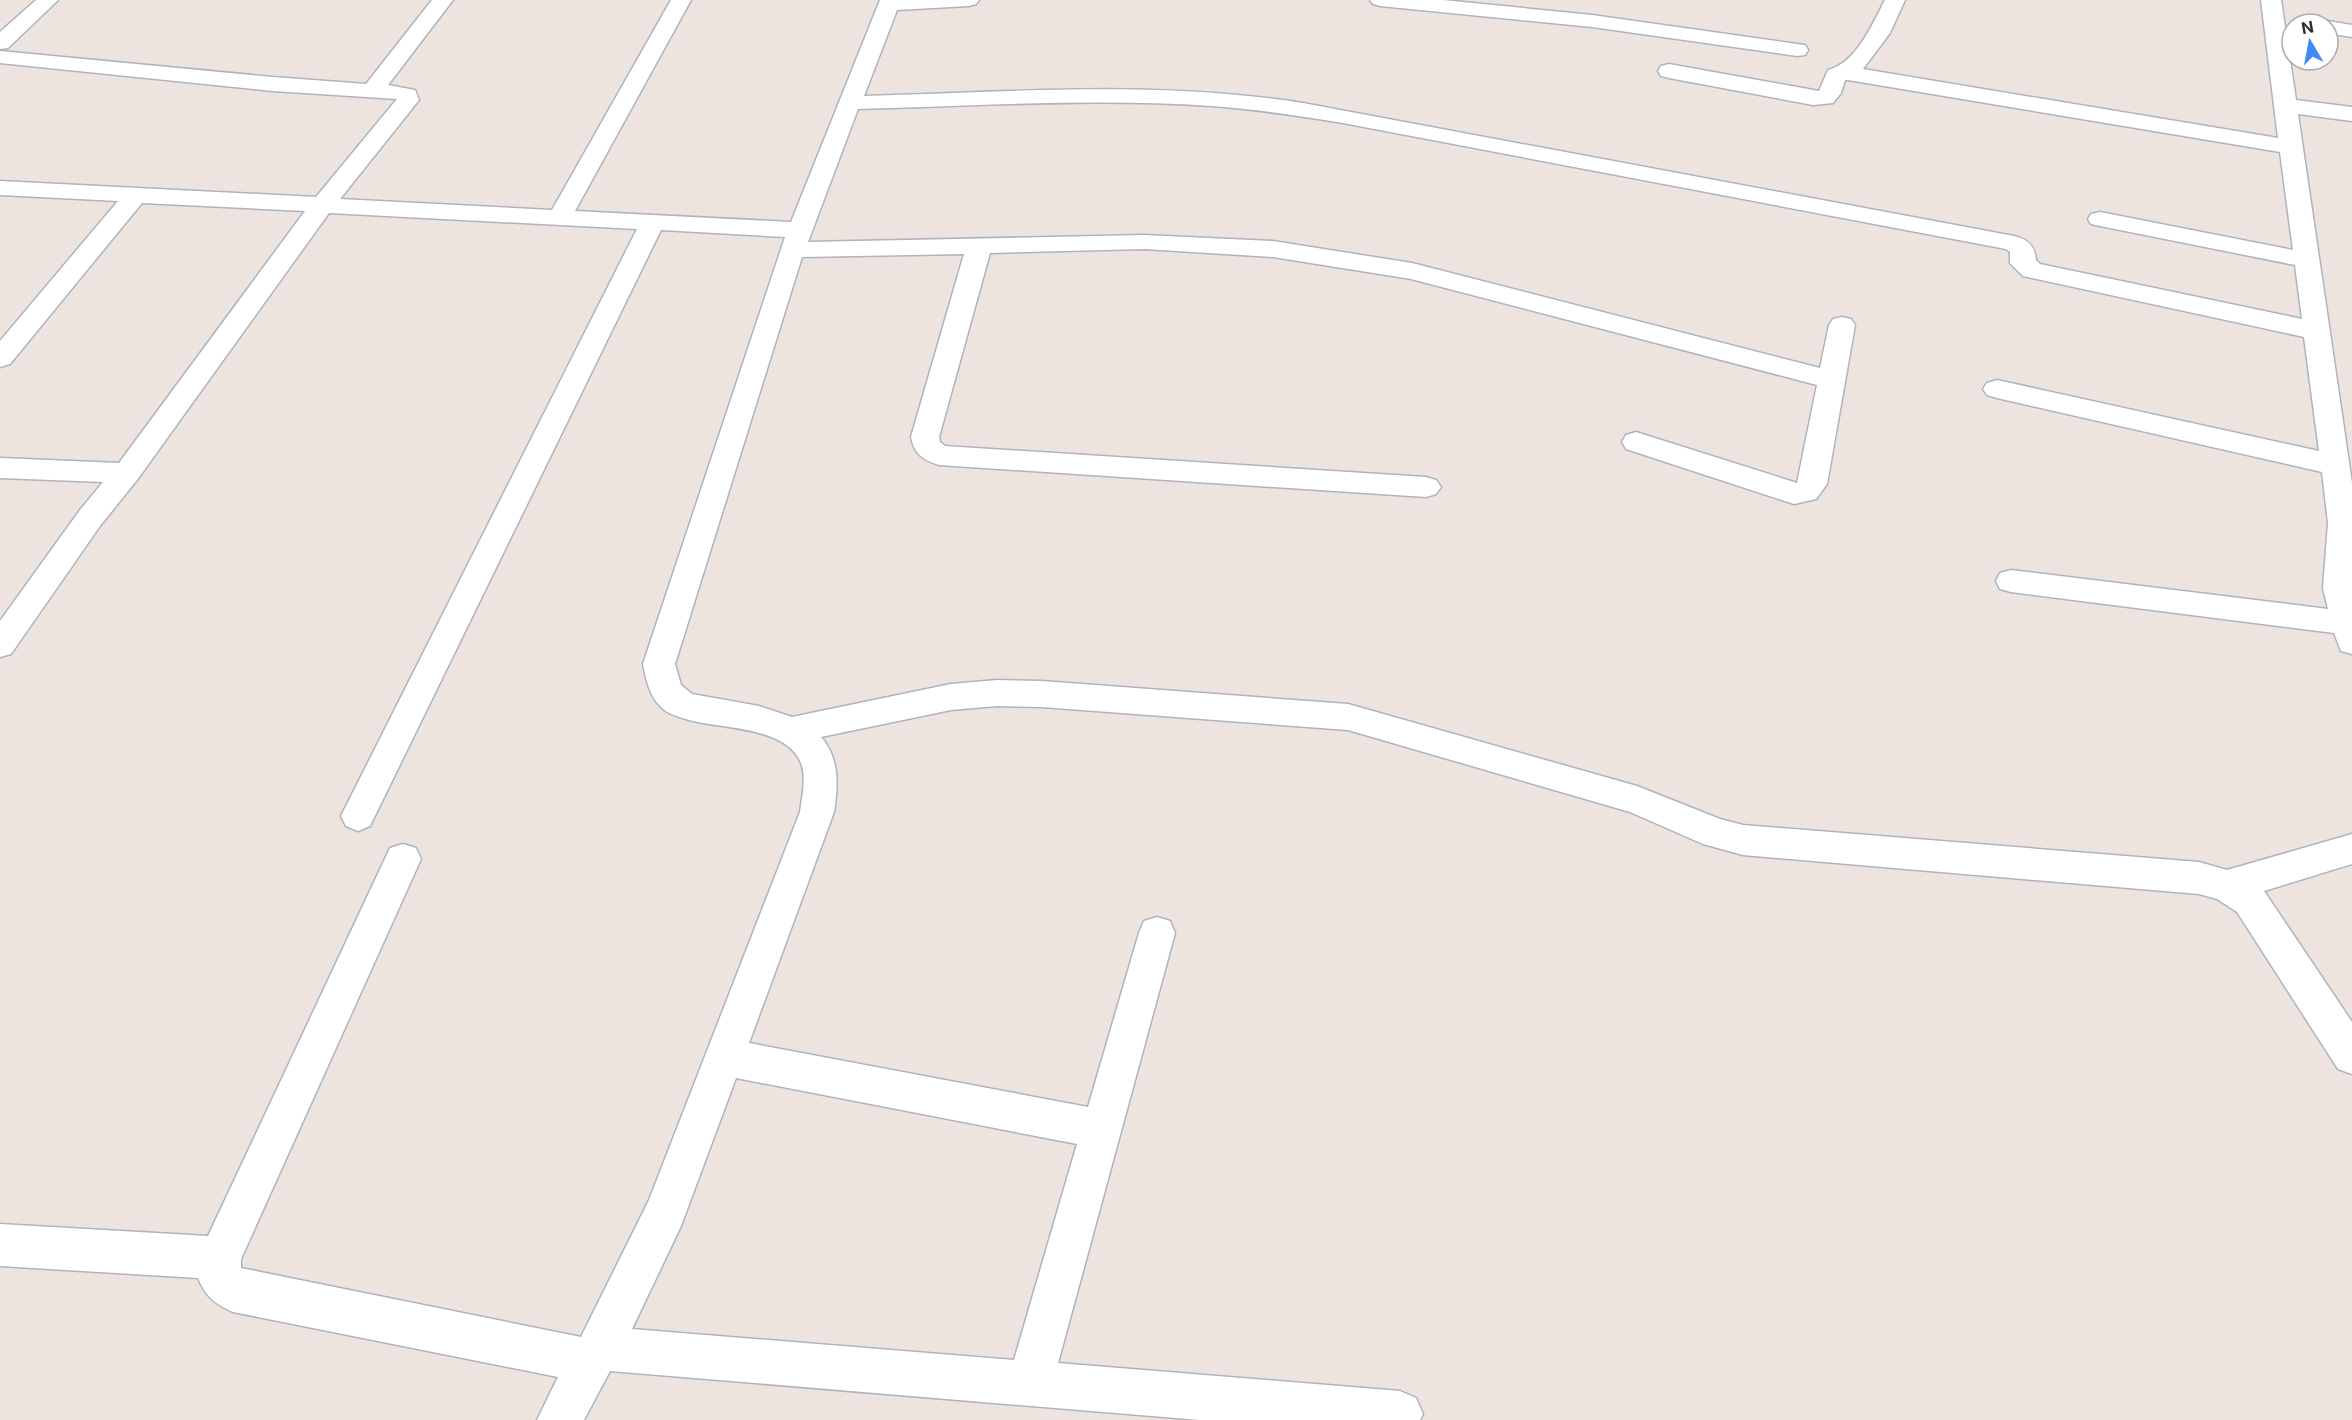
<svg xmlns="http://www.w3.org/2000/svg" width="2352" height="1420" viewBox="0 0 2352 1420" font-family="Inter,sans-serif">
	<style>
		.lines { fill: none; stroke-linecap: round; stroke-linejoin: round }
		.street-casing { stroke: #afb4bc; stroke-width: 3 }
		.street { fill: #fff; fill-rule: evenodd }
	</style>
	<rect width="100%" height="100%" fill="#ede4df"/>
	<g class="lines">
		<g class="street-casing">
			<path id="street" d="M 36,0 L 58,0 L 8,48 L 0,49 L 0,32 Z
				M 432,0 L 453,0 L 388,85 L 415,90 L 419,100 L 340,199 L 552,210 L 671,0 L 691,0 L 575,211 L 791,222 L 880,0 L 979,0 L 976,4 L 969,6 L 897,10 L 864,96 C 1010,92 1158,80 1303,103 L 2014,236 C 2028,239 2035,246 2036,260 L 2040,264 L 2302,319 L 2295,265 L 2100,226 L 2091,224 L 2088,219 L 2091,214 L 2100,212 L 2293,250 L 2280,152 L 1848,80 L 1845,80 L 1841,93 L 1833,103 L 1813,105 L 1669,78 L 1661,76 L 1658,71 L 1661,66 L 1669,64 L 1819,91 L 1828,70 C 1856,63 1872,25 1885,0 L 1905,0 L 1890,33 L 1863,69 L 2278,138 L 2261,0 L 2281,0 L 2296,100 L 2352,107 L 2352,121 L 2298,114 L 2352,483 L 2352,654 L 2341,651 L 2334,633 L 2011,592 L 2000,589 L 1996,581 L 2000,573 L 2011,570 L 2328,609 L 2323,588 L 2328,523 L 2322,472 L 1997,398 L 1987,395 L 1983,389 L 1987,383 L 1997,380 L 2319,451 L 2304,337 L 2023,276 L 2010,263 L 2010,252 L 2006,249 L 1343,123 C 1299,116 1256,109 1211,106 C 1094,98 976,106 858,109 L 808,242 L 1144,235 L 1273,241 L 1412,263 L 1820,368 L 1829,325 L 1833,319 L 1842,317 L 1851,319 L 1855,325 L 1827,484 L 1816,499 L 1794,504 L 1626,449 L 1622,442 L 1626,435 L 1636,432 L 1797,483 L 1817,385 L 1411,279 L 1273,257 L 1144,249 L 990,253 L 939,437 L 940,442 L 945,446 L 1426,477 L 1436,480 L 1441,487 L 1436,494 L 1426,497 L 939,465 C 923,460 914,454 911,437 L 964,254 L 802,257 L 675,664 L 681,685 L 692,694 L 759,706 L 792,717 L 951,684 L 997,680 L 1042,681 L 1348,704 L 1637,786 L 1720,819 L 1743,825 L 2199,862 L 2227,870 L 2352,834 L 2352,864 L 2264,891 L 2352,1022 L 2352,1074 L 2338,1069 L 2237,912 L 2217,899 L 2199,894 L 1743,855 L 1703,844 L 1630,812 L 1348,730 L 1042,707 L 997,706 L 951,710 L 821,737 C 840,759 838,786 834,812 L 749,1043 L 1088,1107 L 1139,933 L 1144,921 L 1157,917 L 1170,921 L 1175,933 L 1058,1363 L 1400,1391 L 1416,1398 L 1423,1414 L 1420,1420 L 1200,1420 L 610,1371 L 584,1420 L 537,1420 L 558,1377 L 233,1312 C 215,1304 205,1296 198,1278 L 0,1266 L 0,1224 L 208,1236 L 390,848 L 403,844 L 416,848 L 421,859 L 241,1259 L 241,1268 L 581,1337 L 649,1200 L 800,812 C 802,797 806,781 802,766 C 790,726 721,729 689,720 C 679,717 667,714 660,706 C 649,695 646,679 643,664 L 785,237 L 661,230 L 370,826 L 358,831 L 346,826 L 341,816 L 637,229 L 329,213 L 137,480 L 100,526 L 11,654 L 0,657 L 0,621 L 80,510 L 103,482 L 0,478 L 0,458 L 119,463 L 305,211 L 142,203 L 10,364 L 0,367 L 0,341 L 118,201 L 0,195 L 0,181 L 316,197 L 397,99 L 273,91 L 0,63 L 0,51 L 273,77 L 366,84 ZM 736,1078 L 1077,1144 L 1014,1360 L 632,1329 L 681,1226 Z
				M 1370,0 L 1443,0 L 1592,15 L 1797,44 L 1805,45 L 1808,50 L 1805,55 L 1797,56 L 1592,27 L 1380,6 L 1373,4 Z
				M 2328,21 L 2352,25 L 2352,37 L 2328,33 L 2328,24 L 2319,24 Z"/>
		</g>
		<use href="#street" class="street"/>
	</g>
	<g transform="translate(2310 42) rotate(350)"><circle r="28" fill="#ffffff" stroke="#ababab" stroke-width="1.5"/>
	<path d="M0-4.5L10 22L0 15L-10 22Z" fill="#4389f6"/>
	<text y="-9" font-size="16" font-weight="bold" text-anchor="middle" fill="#2c2c2c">N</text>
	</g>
</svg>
